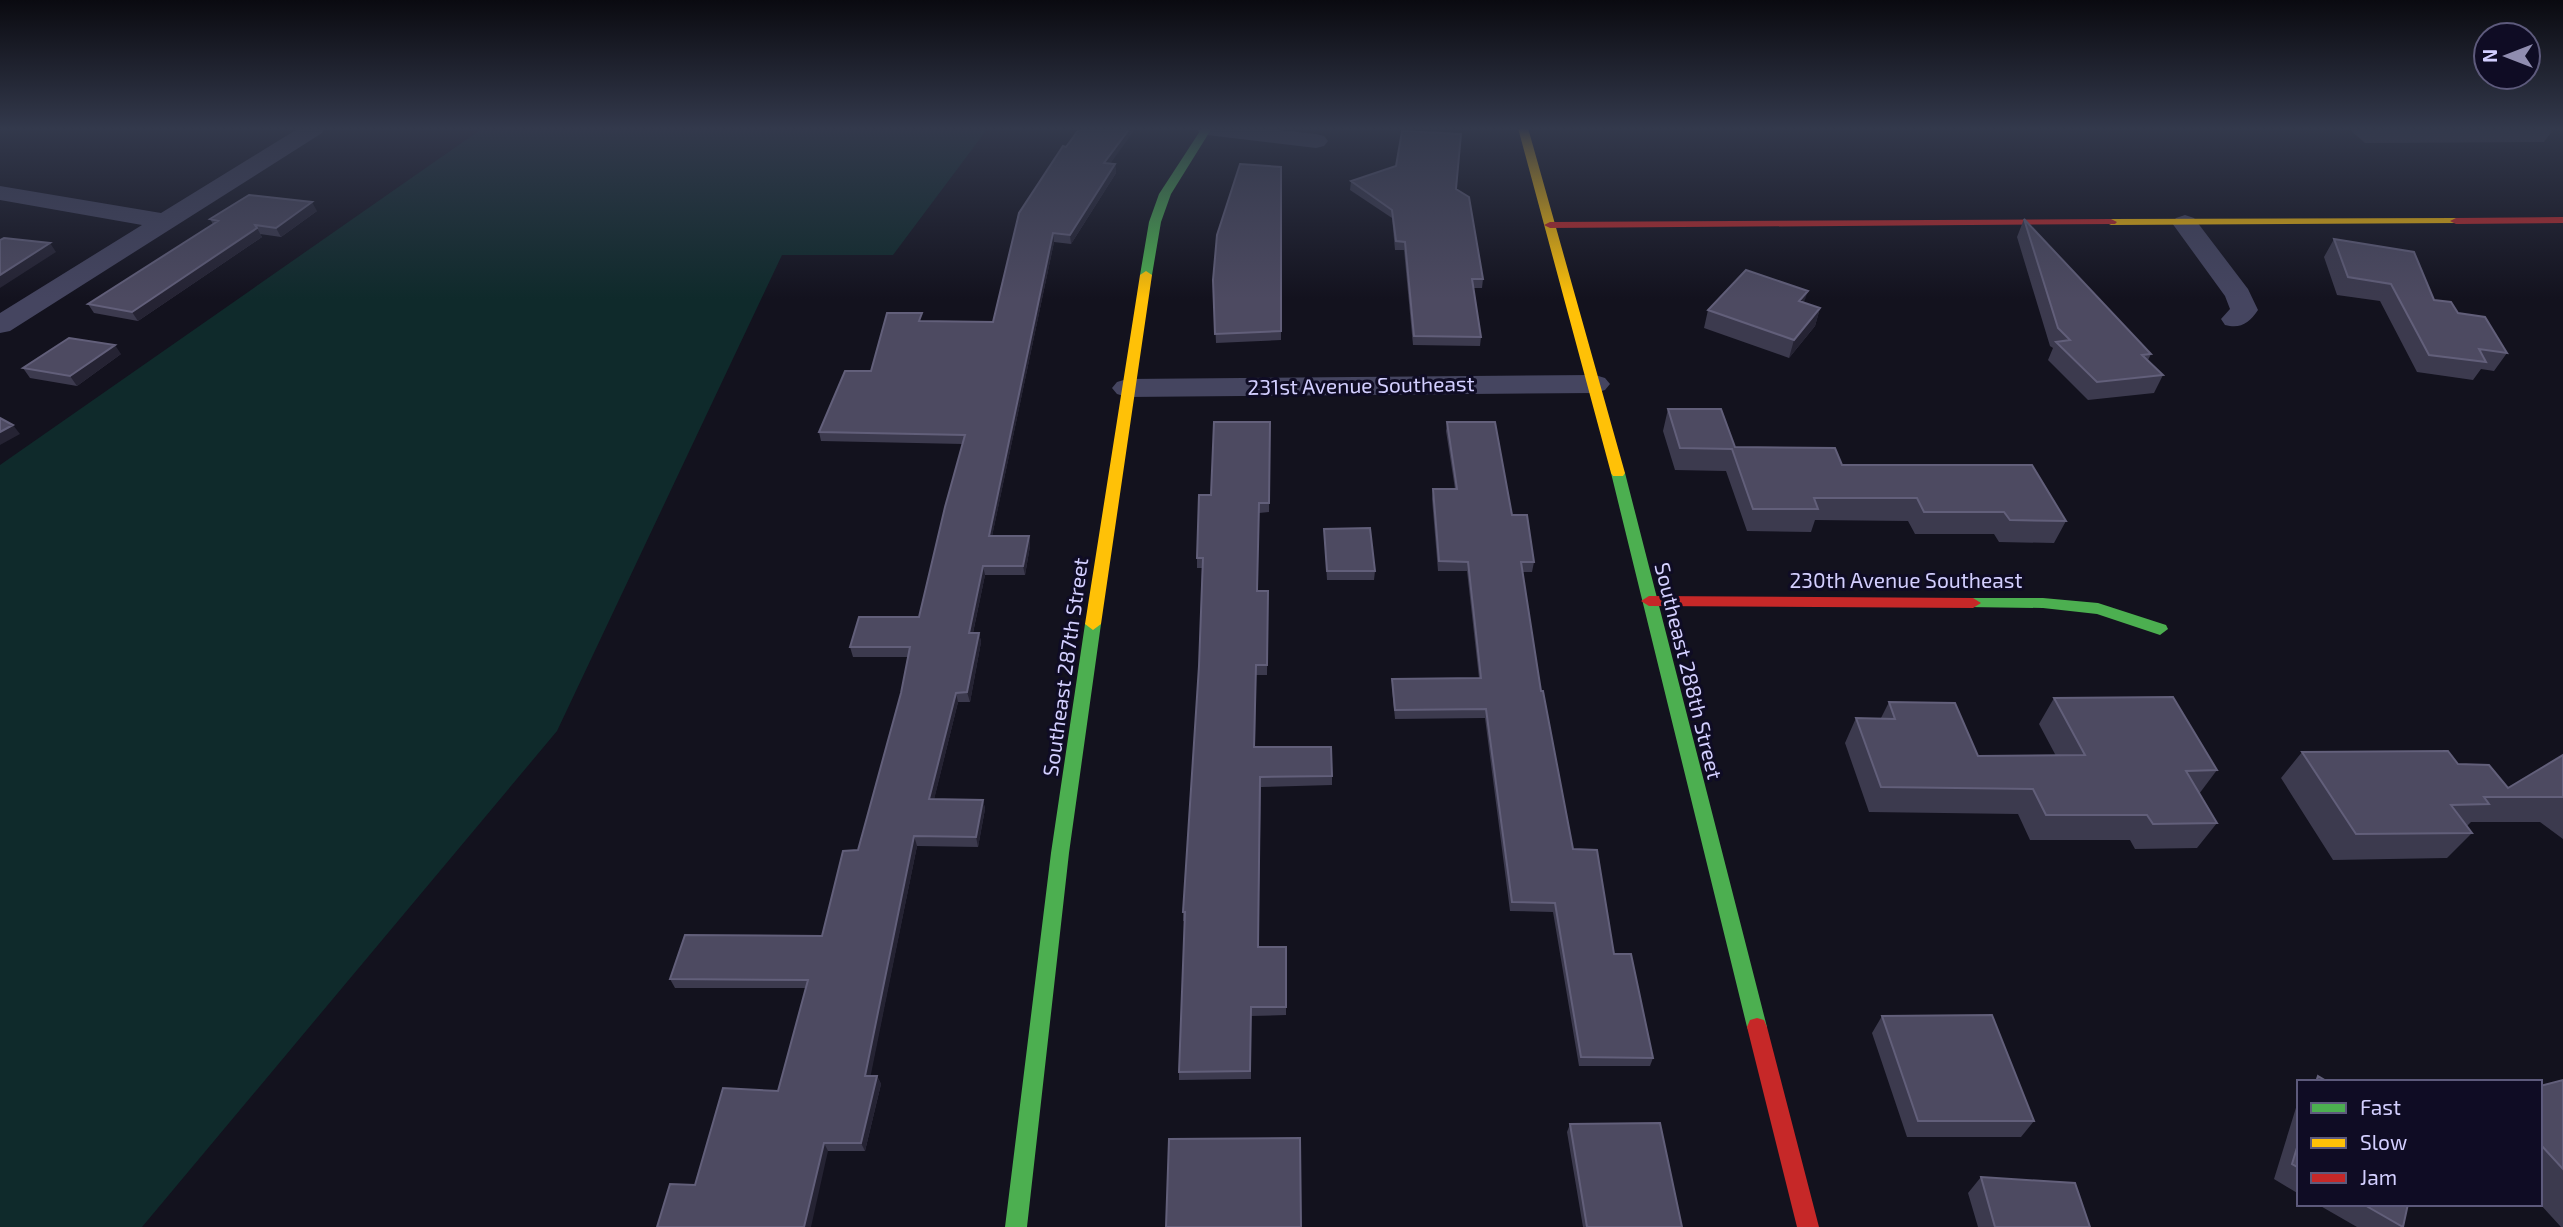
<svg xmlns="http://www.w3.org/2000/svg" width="2563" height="1227" viewBox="0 0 2563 1227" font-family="'Exo 2',sans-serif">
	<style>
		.green { fill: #0f2a2b }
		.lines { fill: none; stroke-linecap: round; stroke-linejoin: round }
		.street { fill: #454560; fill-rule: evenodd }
		.fast { fill: #4caf50; fill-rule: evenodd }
		.slow { fill: #ffc107; fill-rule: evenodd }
		.jam { fill: #c62828; fill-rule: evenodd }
		.wall { fill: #3c3a4e }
		.shaded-wall { fill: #252333 }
		.building { fill: #4d4a61; stroke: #625f7a; stroke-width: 2 }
		.labels { text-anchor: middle; stroke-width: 6; stroke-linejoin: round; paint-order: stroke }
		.street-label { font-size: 21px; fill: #d3cfff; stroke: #0f0c24 }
	</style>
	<rect width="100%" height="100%" fill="#13121e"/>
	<path class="green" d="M 483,128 L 988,128 L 893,255 L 782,255 L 557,731 L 142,1227 L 0,1227 L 0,465 Z"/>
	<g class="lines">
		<path class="street" d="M 299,128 L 325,128 L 322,133 L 10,331 L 0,333 L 0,313 L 142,225 L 0,200 L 0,186 L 161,213 Z
			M 1196,128 L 1262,128 L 1316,134 L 1324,136 L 1328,141 L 1324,146 L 1316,148 L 1207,135 L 1199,133 Z
			M 2185,215 L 2194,218 L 2248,289 L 2258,310 C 2249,323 2241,329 2225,325 L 2221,319 L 2230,309 L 2225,296 L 2172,223 L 2176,218 Z
			M 1595,375 L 1605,378 L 1610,384 L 1605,390 L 1595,393 L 1127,397 L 1117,394 L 1112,388 L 1117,382 L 1127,379 Z"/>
		<path class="fast" d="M 1202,128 L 1212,128 L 1171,194 L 1161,222 L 1152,275 L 1146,279 L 1142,278 L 1140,275 L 1149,222 L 1159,194 Z
			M 1618,468 L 1625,473 L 1767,1027 L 1764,1034 L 1757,1036 L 1750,1034 L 1747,1027 L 1611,473 Z
			M 1973,598 L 2043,598 L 2098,603 L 2166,625 L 2168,629 L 2160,635 L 2097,614 L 2043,608 L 1967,607 L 1965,603 Z
			M 1093,618 L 1101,624 L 1069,853 L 1027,1227 L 1005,1227 L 1051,853 L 1085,624 Z"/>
		<path class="slow" d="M 1518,128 L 1528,128 L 1625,473 L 1623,476 L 1613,476 L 1611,473 Z
			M 2456,218 L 2460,219 L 2460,223 L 2111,225 L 2105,222 L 2111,219 Z
			M 1146,271 L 1152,275 L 1101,624 L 1093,630 L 1085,624 L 1140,275 Z"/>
		<path class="jam" d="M 2563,217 L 2563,223 L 2456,224 L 2450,221 L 2456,218 Z
			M 2111,219 L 2117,222 L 2115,224 L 1550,228 L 1544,225 L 1550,222 Z
			M 1649,596 L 1973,598 L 1981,603 L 1973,608 L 1649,606 L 1641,601 Z
			M 1757,1018 L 1764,1020 L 1767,1027 L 1819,1227 L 1797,1227 L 1747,1027 L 1750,1020 Z"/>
	</g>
	<path class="wall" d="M 2348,128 L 2554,128 L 2544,142 L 2365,143 Z
		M 1111,164 L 1115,164 L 1116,173 L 1071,244 L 1054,242 L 992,536 L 1029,536 L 1030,546 L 1025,575 L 985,575 L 973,633 L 979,633 L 981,642 L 970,702 L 958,702 L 934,799 L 983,800 L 985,809 L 978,847 L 917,846 L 870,1076 L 877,1076 L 881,1084 L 865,1151 L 828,1151 L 695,1185 L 778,1091 L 806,988 L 675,988 L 670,979 L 822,936 L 858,850 L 901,693 L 908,657 L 853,657 L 850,647 L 919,617 L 963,444 L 821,441 L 819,432 L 923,322 L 993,322 L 1019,213 Z
		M 1281,167 L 1281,340 L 1216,343 L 1213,280 Z
		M 1351,181 L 1456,189 L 1483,279 L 1482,288 L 1473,288 L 1481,337 L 1480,346 L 1413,345 L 1404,250 L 1395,250 L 1392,218 L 1350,190 Z
		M 317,211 L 281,237 L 260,234 L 262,237 L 138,321 L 94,313 L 88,304 L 213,224 L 210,219 Z
		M 2024,219 L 2151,354 L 2148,360 L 2163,375 L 2154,393 L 2088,400 L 2048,360 L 2053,348 L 2050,346 L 2017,237 Z
		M 2334,239 L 2458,313 L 2507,353 L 2494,371 L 2481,369 L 2473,380 L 2417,372 L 2380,301 L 2337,295 L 2324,257 Z
		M 1804,303 L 1820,308 L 1815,326 L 1789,358 L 1704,328 L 1708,310 Z
		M 121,354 L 77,386 L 30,378 L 23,368 Z
		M 1668,409 L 1735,447 L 1842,465 L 2066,521 L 2054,543 L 1999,542 L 1994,534 L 1915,534 L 1908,521 L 1815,520 L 1811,532 L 1747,531 L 1726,471 L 1675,470 L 1663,431 Z
		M 1270,422 L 1269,512 L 1259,513 L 1257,591 L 1268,591 L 1267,675 L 1256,675 L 1255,747 L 1332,776 L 1332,785 L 1261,787 L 1258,947 L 1286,947 L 1286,1015 L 1251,1016 L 1251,1079 L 1179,1080 L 1179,1072 L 1185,921 L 1183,921 L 1183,912 L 1199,666 L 1202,568 L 1197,568 L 1197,558 L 1211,495 Z
		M 1447,422 L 1512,515 L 1534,562 L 1532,572 L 1522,572 L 1541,691 L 1573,849 L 1653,1058 L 1650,1066 L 1579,1066 L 1553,912 L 1510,911 L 1485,718 L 1395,719 L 1392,688 L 1392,679 L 1479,678 L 1467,571 L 1438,571 L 1432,499 L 1433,489 L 1455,489 L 1446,431 Z
		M 1324,529 L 1375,571 L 1374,580 L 1327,580 Z
		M 2054,698 L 2217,770 L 2199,794 L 2217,823 L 2197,848 L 2135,849 L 2130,840 L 2030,840 L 2018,814 L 1869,812 L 1845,743 L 1856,718 L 1881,718 L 1889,702 L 1978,756 L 2056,756 L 2039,724 Z
		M 2302,752 L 2458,764 L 2508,788 L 2563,755 L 2563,839 L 2540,822 L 2471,822 L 2467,826 L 2472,833 L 2447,858 L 2333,860 L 2281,778 Z
		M 1882,1016 L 2034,1121 L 2021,1137 L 1907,1137 L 1872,1033 Z
		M 2563,1080 L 2563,1227 L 2561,1227 L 2540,1204 L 2540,1086 Z
		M 2299,1098 L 2299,1194 L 2274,1179 Z
		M 1570,1124 L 1682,1227 L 1583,1227 L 1567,1132 Z
		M 1981,1177 L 2090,1227 L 1978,1227 L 1968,1193 Z
		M 2317,1204 L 2408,1204 L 2402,1227 L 2357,1227 Z"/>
	<path class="shaded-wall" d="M 1130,128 L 1136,128 L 1105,171 L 1104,163 Z
		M 1115,164 L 1116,173 L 1071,244 L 1070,235 Z
		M 312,202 L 317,211 L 281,237 L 276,228 Z
		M 257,228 L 262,237 L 138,321 L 132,312 Z
		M 1053,233 L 1054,242 L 990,546 L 989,536 Z
		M 50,243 L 56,252 L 0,288 L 0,275 Z
		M 1808,291 L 1802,308 L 1799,301 Z
		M 1820,308 L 1815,326 L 1789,358 L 1794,340 Z
		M 115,345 L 121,354 L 77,386 L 70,376 Z
		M 13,425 L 20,434 L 0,445 L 0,432 Z
		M 1029,536 L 1030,546 L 1025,575 L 1023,566 Z
		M 983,566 L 985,575 L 971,642 L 969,633 Z
		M 979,633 L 981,642 L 970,702 L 967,692 Z
		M 956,693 L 958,702 L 932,808 L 929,799 Z
		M 983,800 L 985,809 L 978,847 L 976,837 Z
		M 914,836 L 917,846 L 869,1084 L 865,1076 Z
		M 877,1076 L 881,1084 L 865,1151 L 861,1143 Z
		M 824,1143 L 828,1151 L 811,1227 L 804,1227 Z"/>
	<path class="building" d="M 1080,128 L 1130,128 L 1104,163 L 1115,164 L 1070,235 L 1053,233 L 989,536 L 1029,536 L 1023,566 L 983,566 L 969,633 L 979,633 L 967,692 L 956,693 L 929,799 L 983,800 L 976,837 L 914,836 L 865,1076 L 877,1076 L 861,1143 L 824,1143 L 804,1227 L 657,1227 L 670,1184 L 695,1185 L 723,1088 L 778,1091 L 808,980 L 670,979 L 685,935 L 822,936 L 843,851 L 858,850 L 901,693 L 910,647 L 850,647 L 859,617 L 919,617 L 945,507 L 965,435 L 819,432 L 845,371 L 871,371 L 887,313 L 922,313 L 919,321 L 993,322 L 1019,213 L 1063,146 L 1066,147 Z
		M 1402,131 L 1461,134 L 1456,189 L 1469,197 L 1483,279 L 1472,279 L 1481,337 L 1414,336 L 1405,242 L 1396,241 L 1392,210 L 1351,181 L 1396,166 Z
		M 1240,164 L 1281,167 L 1281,331 L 1215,334 L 1213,280 L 1217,235 Z
		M 249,195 L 312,202 L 276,228 L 255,225 L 257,228 L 132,312 L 88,304 L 218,221 L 210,219 Z
		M 2024,219 L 2151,354 L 2142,355 L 2163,375 L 2097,382 L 2056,342 L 2070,340 L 2058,328 Z
		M 4,238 L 50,243 L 0,275 L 0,240 Z
		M 2334,239 L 2414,252 L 2434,300 L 2451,302 L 2458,313 L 2485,317 L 2507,353 L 2479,349 L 2486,362 L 2429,355 L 2391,284 L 2348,277 Z
		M 1746,270 L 1808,291 L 1799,301 L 1820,308 L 1794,340 L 1708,310 Z
		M 69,338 L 115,345 L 70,376 L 23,368 Z
		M 1668,409 L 1721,409 L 1735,447 L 1835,448 L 1842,465 L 2032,465 L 2066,521 L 2010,520 L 2004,512 L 1924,512 L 1917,498 L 1814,498 L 1818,509 L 1753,509 L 1732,449 L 1680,448 Z
		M 0,418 L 13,425 L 0,432 Z
		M 1214,422 L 1270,422 L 1269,503 L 1259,503 L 1257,591 L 1268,591 L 1267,665 L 1256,665 L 1254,747 L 1331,747 L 1332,776 L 1260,777 L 1258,947 L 1286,947 L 1286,1007 L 1251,1007 L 1250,1071 L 1179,1072 L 1185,912 L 1183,912 L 1199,666 L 1203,558 L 1197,558 L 1199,495 L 1211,495 Z
		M 1447,422 L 1495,422 L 1512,515 L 1527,515 L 1534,562 L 1521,562 L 1541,691 L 1543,691 L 1573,849 L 1597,850 L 1614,954 L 1631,954 L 1653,1058 L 1581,1057 L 1555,903 L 1512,902 L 1486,709 L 1395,710 L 1392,679 L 1481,678 L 1468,562 L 1439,561 L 1433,489 L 1457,489 Z
		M 1370,528 L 1375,571 L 1327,571 L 1324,529 Z
		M 2173,697 L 2217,770 L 2186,771 L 2217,823 L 2153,824 L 2147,815 L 2046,815 L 2033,789 L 1881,787 L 1856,718 L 1895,719 L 1889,702 L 1955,703 L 1978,756 L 2085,755 L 2054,698 Z
		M 2448,751 L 2458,764 L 2489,765 L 2508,788 L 2563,755 L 2563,797 L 2484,797 L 2489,804 L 2451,805 L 2472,833 L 2356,834 L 2302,752 Z
		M 1992,1015 L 2034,1121 L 1918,1121 L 1882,1016 Z
		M 2318,1076 L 2328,1082 L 2316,1082 Z
		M 2563,1080 L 2563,1169 L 2540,1144 L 2540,1086 Z
		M 1660,1123 L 1682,1227 L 1587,1227 L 1570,1124 Z
		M 1300,1138 L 1301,1227 L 1166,1227 L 1169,1139 Z
		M 2299,1141 L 2299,1168 L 2292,1164 Z
		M 1981,1177 L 2075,1183 L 2090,1227 L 1995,1227 Z
		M 2363,1204 L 2408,1204 L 2403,1227 Z"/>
	<linearGradient id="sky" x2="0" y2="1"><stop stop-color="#0a0a10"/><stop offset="0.43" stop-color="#33394c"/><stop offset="1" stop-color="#33394c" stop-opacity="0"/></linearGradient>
	<rect width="2563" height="299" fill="url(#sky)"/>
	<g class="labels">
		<g class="street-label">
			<text transform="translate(1361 386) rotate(-1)" y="7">231st Avenue Southeast</text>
			<text x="1906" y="588">230th Avenue Southeast</text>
			<text transform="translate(1066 667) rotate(-82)" y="7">Southeast 287th Street</text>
			<text transform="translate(1688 671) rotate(76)" y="7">Southeast 288th Street</text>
		</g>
	</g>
	<rect x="2297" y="1080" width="245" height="126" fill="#0f0c24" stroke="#5d5a7c" stroke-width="2"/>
	<rect x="2311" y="1103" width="35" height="10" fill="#4caf50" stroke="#5d5a7c" stroke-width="2"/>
	<text x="2360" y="1115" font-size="21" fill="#d3cfff">Fast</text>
	<rect x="2311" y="1138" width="35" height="10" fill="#ffc107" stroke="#5d5a7c" stroke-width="2"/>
	<text x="2360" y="1150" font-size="21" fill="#d3cfff">Slow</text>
	<rect x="2311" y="1173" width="35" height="10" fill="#c62828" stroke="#5d5a7c" stroke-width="2"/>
	<text x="2360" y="1185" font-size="21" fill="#d3cfff">Jam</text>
	<g transform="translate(2507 56) rotate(270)"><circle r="33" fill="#0f0c24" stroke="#5d5a7c" stroke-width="2"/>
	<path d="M0-5L12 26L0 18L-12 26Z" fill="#908db0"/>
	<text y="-10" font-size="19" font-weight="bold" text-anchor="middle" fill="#d3cfff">N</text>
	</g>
</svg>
